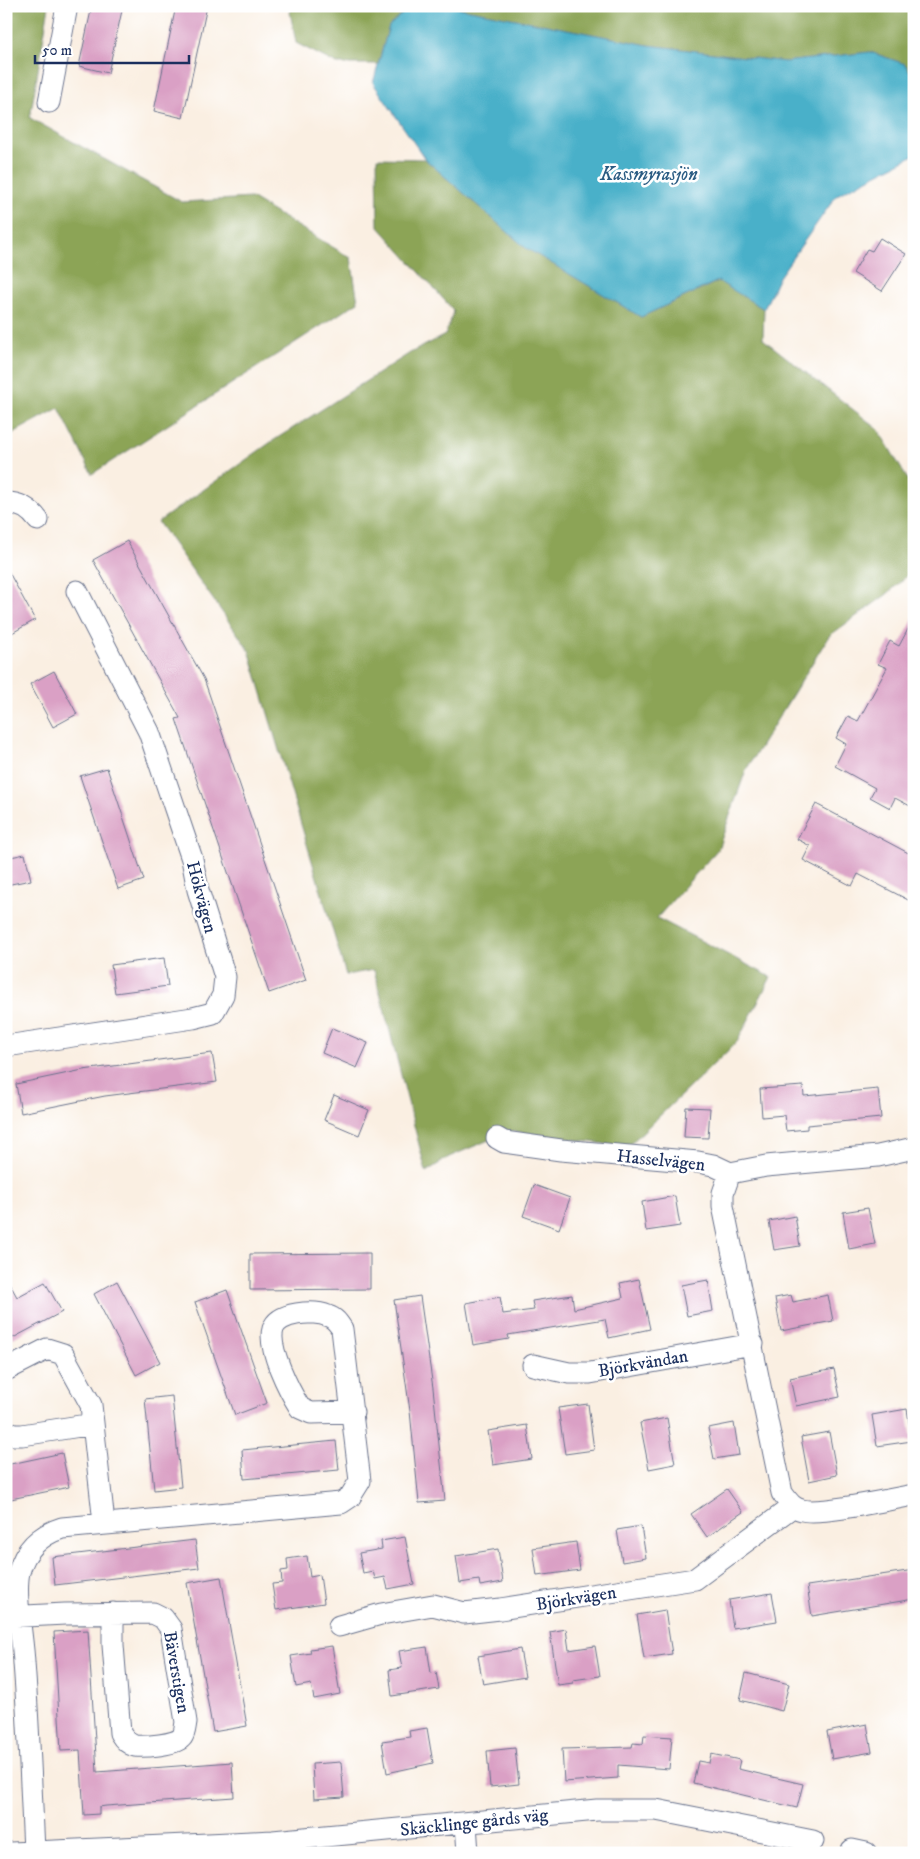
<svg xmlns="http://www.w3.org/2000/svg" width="920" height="1859" viewBox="0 0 920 1859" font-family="'IM FELL DW Pica',serif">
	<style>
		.forest { fill: #8ca456; stroke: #546a5a }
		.water { fill: #49b0c9; stroke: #327094 }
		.building { fill: #daa0c5 }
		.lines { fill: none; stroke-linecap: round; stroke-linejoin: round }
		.minor-casing { stroke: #69728c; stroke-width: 23 }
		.minor { stroke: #fff; stroke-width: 21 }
		.labels { text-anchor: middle; stroke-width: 5; stroke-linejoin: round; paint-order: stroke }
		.street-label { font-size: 18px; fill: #1b2f5e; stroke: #fff }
		.water-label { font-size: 19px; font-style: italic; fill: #2b5c83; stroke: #fff }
	</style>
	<rect width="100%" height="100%" fill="#fff"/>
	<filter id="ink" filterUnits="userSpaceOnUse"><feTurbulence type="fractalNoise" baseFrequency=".02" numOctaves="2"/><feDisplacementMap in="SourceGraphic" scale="10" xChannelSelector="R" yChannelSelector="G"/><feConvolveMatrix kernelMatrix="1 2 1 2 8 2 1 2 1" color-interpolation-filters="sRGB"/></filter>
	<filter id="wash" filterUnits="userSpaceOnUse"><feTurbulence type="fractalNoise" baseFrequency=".0096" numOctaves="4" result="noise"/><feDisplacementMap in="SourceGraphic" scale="20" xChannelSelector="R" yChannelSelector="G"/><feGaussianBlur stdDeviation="1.12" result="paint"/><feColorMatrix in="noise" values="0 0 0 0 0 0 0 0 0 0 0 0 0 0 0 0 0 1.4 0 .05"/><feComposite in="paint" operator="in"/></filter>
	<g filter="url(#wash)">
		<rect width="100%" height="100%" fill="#faefe2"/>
		<path class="forest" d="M 6,6 L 49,6 L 30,118 L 182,202 L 251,198 L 351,258 L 358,302 L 92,474 L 59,408 L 6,437 Z
			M 292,6 L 411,6 L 389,26 L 378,64 L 337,64 L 296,43 L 289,7 Z
			M 449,6 L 914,6 L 914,78 L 905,64 L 870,52 L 785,62 L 648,45 Z
			M 377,158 L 425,159 L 526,248 L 641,317 L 719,281 L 764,309 L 763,339 L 878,429 L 914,490 L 914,570 L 886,595 L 829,636 L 746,770 L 718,849 L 657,918 L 771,977 L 737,1042 L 627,1147 L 510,1131 L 449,1157 L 426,1172 L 374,970 L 346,975 L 249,650 L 158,522 L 271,442 L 410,353 L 445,335 L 454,311 L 378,226 Z"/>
		<path class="water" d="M 411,6 L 449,6 L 648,45 L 785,62 L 870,52 L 905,64 L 914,78 L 914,155 L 837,195 L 779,277 L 764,309 L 718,281 L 641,317 L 526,248 L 425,159 L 373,83 L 389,26 Z"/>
		<g id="blocks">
			<path class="building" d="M 92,6 L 123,6 L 108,73 L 79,66 Z
				M 176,6 L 207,6 L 183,118 L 154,111 Z
				M 880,238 L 906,254 L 882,291 L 853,273 L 867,249 L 872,251 Z
				M 127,541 L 204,679 L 306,980 L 269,993 L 176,719 L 180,718 L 93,560 Z
				M 6,567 L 35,620 L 12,633 L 6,622 Z
				M 914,618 L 914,808 L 895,798 L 890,808 L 870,797 L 875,788 L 835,766 L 846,744 L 836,738 L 848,716 L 858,721 L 887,668 L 878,664 L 890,641 L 899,646 Z
				M 54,671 L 77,714 L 53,727 L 30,684 Z
				M 107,768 L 144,880 L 118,889 L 80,776 Z
				M 816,804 L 914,856 L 914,903 L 858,874 L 852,886 L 803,860 L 810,846 L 797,839 Z
				M 25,854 L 31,880 L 6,885 L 6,858 Z
				M 164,958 L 168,986 L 115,993 L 111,965 Z
				M 332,1028 L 368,1043 L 357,1068 L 322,1053 Z
				M 212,1053 L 217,1082 L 105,1096 L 21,1113 L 16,1084 L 83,1070 Z
				M 803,1086 L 804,1096 L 878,1089 L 881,1118 L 807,1125 L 807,1129 L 786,1131 L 784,1115 L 762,1117 L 760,1089 Z
				M 334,1095 L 369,1110 L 359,1135 L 324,1120 Z
				M 686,1107 L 710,1108 L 708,1138 L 684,1137 Z
				M 534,1185 L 570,1198 L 559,1229 L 523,1216 Z
				M 675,1196 L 680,1226 L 646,1231 L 642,1202 Z
				M 868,1208 L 875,1244 L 849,1249 L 843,1212 Z
				M 795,1216 L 800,1246 L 774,1250 L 769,1221 Z
				M 370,1253 L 370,1289 L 250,1290 L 250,1254 Z
				M 6,1277 L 17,1297 L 45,1282 L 62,1312 L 13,1338 L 6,1325 Z
				M 639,1279 L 650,1329 L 609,1338 L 605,1319 L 508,1335 L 509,1339 L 473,1345 L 466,1303 L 500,1297 L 503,1314 L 534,1310 L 532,1301 L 572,1295 L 574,1309 L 623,1298 L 620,1283 Z
				M 708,1280 L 713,1311 L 687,1316 L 681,1285 Z
				M 117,1281 L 160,1362 L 136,1375 L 94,1294 Z
				M 227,1290 L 267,1403 L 235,1415 L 195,1302 Z
				M 791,1295 L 793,1302 L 828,1295 L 833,1321 L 781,1331 L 775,1298 Z
				M 420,1296 L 433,1388 L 445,1501 L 419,1503 L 410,1411 L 394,1300 Z
				M 834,1369 L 840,1397 L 796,1406 L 790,1378 Z
				M 172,1396 L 181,1487 L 154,1490 L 145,1399 Z
				M 588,1404 L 594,1450 L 565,1454 L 558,1408 Z
				M 907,1409 L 912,1441 L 877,1446 L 872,1415 Z
				M 667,1418 L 675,1464 L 649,1469 L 640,1423 Z
				M 734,1423 L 739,1455 L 714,1459 L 708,1428 Z
				M 527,1425 L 532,1459 L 493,1465 L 488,1431 Z
				M 829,1432 L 837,1475 L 809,1481 L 801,1437 Z
				M 336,1441 L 339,1470 L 244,1479 L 242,1450 Z
				M 62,1453 L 69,1487 L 6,1500 L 6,1465 Z
				M 727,1489 L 743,1512 L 707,1537 L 691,1514 Z
				M 641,1526 L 646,1558 L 622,1562 L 617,1530 Z
				M 405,1537 L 414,1584 L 388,1589 L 385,1577 L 375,1579 L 373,1571 L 363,1573 L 359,1553 L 382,1549 L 381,1541 Z
				M 195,1540 L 199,1568 L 55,1585 L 52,1557 Z
				M 576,1542 L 580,1570 L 537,1576 L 533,1548 Z
				M 498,1549 L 503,1582 L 480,1586 L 479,1580 L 460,1583 L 456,1556 Z
				M 307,1556 L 310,1577 L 320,1575 L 324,1603 L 276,1610 L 272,1584 L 282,1583 L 281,1571 L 288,1570 L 287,1559 Z
				M 914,1570 L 914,1599 L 812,1616 L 807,1586 Z
				M 221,1577 L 247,1726 L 213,1732 L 187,1583 Z
				M 772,1593 L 777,1621 L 733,1628 L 729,1600 Z
				M 665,1610 L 672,1654 L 644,1658 L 637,1615 Z
				M 566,1629 L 569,1650 L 595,1646 L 600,1676 L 573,1680 L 573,1683 L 558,1685 L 550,1632 Z
				M 88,1630 L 97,1772 L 232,1762 L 234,1797 L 106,1806 L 99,1807 L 99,1814 L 84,1815 L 80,1750 L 61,1751 L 54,1632 Z
				M 332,1646 L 340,1694 L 314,1699 L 311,1684 L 296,1687 L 291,1656 L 311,1653 L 310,1649 Z
				M 427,1647 L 431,1673 L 436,1672 L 439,1689 L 392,1696 L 389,1670 L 402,1668 L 399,1651 Z
				M 520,1649 L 525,1677 L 483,1684 L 478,1656 Z
				M 746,1673 L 789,1684 L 782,1711 L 740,1700 Z
				M 867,1724 L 872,1752 L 832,1759 L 827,1732 Z
				M 427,1728 L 433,1763 L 387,1773 L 382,1741 L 410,1737 L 409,1731 Z
				M 644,1735 L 672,1737 L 669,1769 L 618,1765 L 618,1778 L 564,1782 L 562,1749 L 632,1747 L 633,1743 L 643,1744 Z
				M 515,1748 L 519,1784 L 490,1787 L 487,1751 Z
				M 711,1754 L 740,1760 L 738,1769 L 803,1784 L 797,1808 L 693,1783 L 698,1761 L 709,1763 Z
				M 341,1762 L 344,1797 L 314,1799 L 312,1764 Z"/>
		</g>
	</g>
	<g filter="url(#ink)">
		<use href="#blocks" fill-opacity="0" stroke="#69728c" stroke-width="1"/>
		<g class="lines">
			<g class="minor-casing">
				<path id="minor" d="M 49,102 L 67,6
					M 6,503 C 20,503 30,509 38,520
					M 6,1046 L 193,1018 L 213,1013 L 223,995 L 225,977 L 198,890 L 192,859 L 149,732 L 77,591
					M 497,1138 L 504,1142 L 561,1150 L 698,1162 L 713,1165 L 730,1173 L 766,1166 L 878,1156 L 914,1148
					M 730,1173 L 723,1193 L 723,1206 L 782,1493 C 788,1501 792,1508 802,1510 C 821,1515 891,1499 914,1495
					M 533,1365 L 569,1373 L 590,1373 L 753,1344
					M 6,1370 L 47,1349 L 63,1354 L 91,1405 L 104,1523
					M 6,1431 L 14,1435 L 22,1435 L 93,1424
					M 6,1617 L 65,1614 L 153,1613 L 163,1618 L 171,1629 L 186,1722 C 185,1727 185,1733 182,1737 C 177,1745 144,1747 135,1746 C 128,1744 124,1740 120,1733 L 113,1645 L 113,1613
					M 339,1626 L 381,1614 L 433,1605 L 464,1613 L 500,1609 L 695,1579 L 792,1507
					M 466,1824 L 468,1853
					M 852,1850 L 866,1853
					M 34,1851 C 31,1788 29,1726 24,1663 C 23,1638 14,1596 19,1572 C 25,1549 40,1535 62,1528 L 341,1503 L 350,1497 L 360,1481 L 342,1329 C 338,1323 335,1318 328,1316 C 314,1310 278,1312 273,1329 C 267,1348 290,1392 300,1408 L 311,1413 L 353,1412
					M 11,1853 L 273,1841 L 597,1810 L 656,1810 L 813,1841"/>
			</g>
			<use href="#minor" class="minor"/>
		</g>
	</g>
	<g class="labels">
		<g class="street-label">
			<text transform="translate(202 897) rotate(75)" y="6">Hökvägen</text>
			<text transform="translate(661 1160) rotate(6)" y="6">Hasselvägen</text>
			<text transform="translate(643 1363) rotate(-10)" y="6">Björkvändan</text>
			<text transform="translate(576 1598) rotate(-9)" y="6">Björkvägen</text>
			<text transform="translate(177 1672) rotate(80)" y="6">Bäverstigen</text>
			<text transform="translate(474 1822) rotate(-6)" y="6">Skäcklinge gårds väg</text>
		</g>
		<g class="water-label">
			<text x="649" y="180">Kassmyrasjön</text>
		</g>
	</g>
	<rect width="920" height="1859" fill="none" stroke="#fff" stroke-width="25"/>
	<path d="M35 55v8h154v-8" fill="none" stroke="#1b2f5e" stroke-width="2.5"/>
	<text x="42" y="55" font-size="15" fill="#1b2f5e" stroke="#ffffff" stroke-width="4" paint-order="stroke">50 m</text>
</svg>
